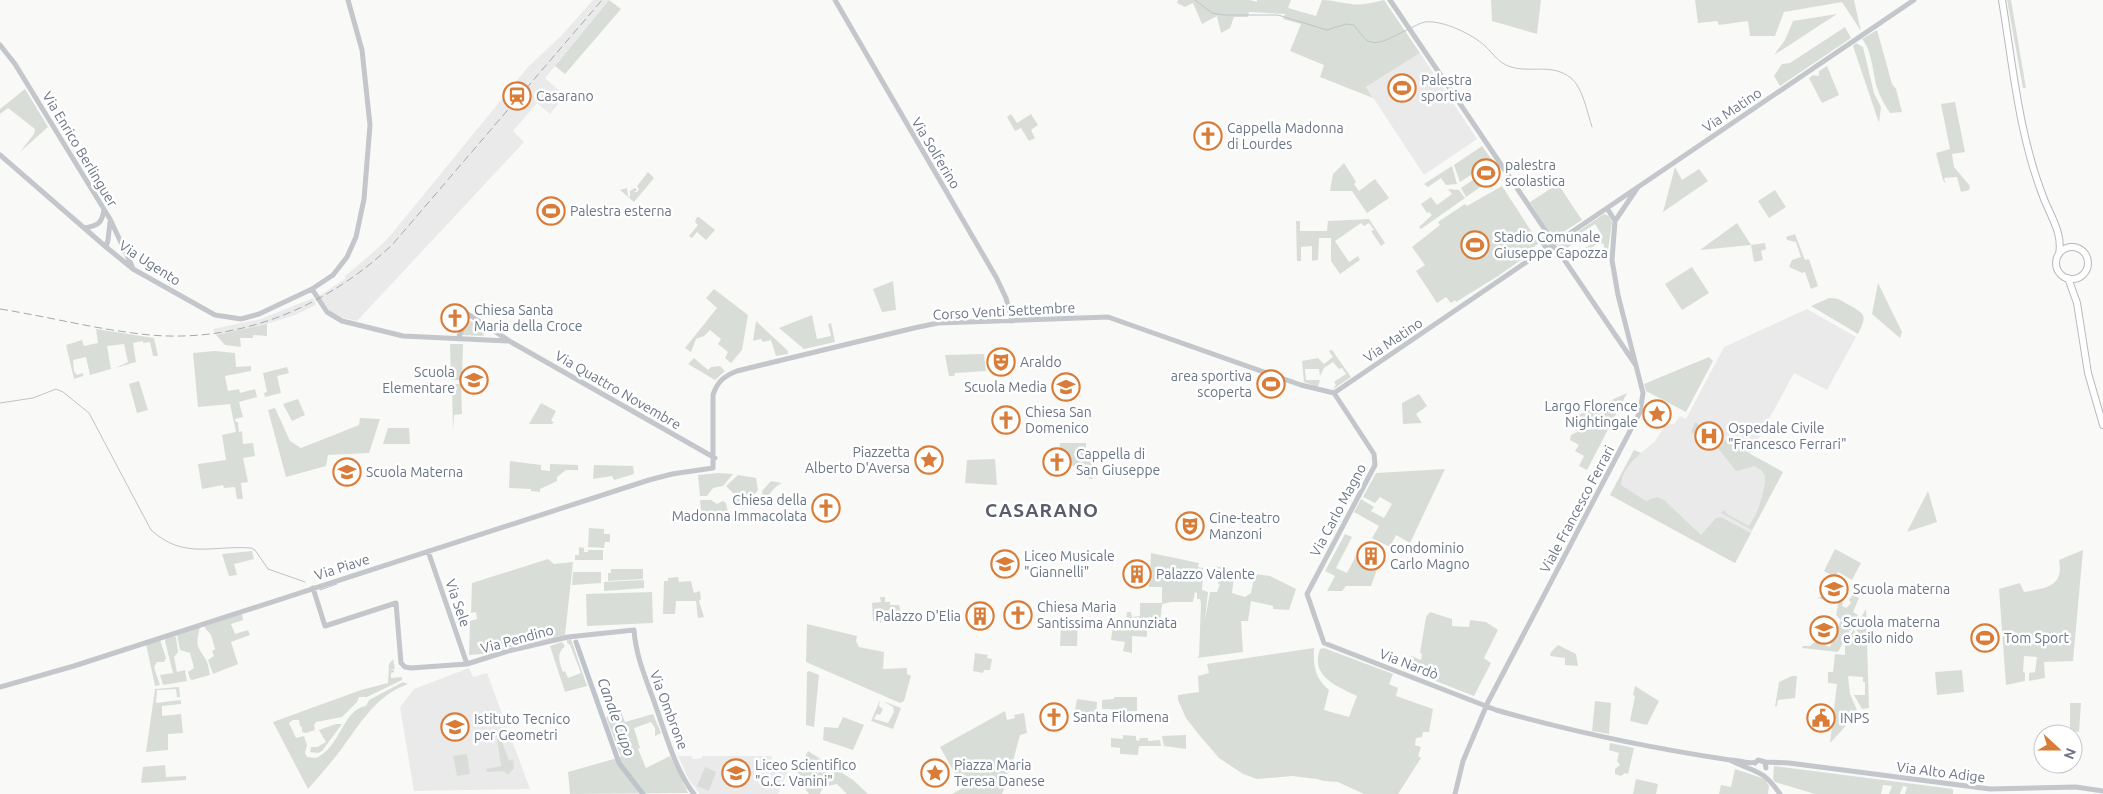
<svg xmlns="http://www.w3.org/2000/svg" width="2103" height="794" viewBox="0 0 2103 794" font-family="Ubuntu,sans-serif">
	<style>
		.built { fill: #eaeaea }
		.green { fill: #d8ded7 }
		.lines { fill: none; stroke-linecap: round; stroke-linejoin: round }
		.stream { stroke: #bdc4cb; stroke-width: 1 }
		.canal { stroke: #bdc4cb; stroke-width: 5 }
		.primary-casing { stroke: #b6b9be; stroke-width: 8 }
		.tertiary { stroke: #c3c6ca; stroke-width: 5 }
		.primary { stroke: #fff; stroke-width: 6 }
		.rail { stroke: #a4a9af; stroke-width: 1; stroke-dasharray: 8 4; stroke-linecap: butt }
		.labels { text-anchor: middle; stroke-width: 5; stroke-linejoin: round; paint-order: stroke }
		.poi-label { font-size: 14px; fill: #6a7586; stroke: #fff; text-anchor: start }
		.street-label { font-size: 14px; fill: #6a7586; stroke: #fff }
		.water-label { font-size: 15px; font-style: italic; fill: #677581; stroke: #fff }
		.district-label { font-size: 19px; font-weight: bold; letter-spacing: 1px; fill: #585f6c; stroke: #fff }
	</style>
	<rect width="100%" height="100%" fill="#f9f9f7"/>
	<path class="built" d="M 593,0 L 609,0 L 545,78 L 565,96 L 550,114 L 537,103 L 513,131 L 524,142 L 357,321 L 343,318 L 331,313 L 319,296 L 346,278 L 345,276 L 377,249 L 390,236 L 528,67 L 562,35 Z
		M 1420,53 L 1477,139 L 1424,175 L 1366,87 Z
		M 313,298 L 316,305 L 295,315 L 267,324 L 216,335 L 213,329 L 261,319 Z
		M 1807,309 L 1856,337 L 1827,390 L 1794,373 L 1750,454 L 1783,472 L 1735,563 L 1610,495 L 1634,450 L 1641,453 L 1655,441 L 1666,424 L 1674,424 L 1680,416 L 1686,419 L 1724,347 Z
		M 469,668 L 473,677 L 487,673 L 530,789 L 414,791 L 400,707 L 414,689 Z
		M 678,756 L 692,756 L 692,758 L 694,759 L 702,758 L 702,756 L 772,756 L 772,771 L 788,771 L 778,794 L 700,794 L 689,780 Z"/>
	<path class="green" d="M 609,0 L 621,9 L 565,74 L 555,66 Z
		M 1178,0 L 1250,0 L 1257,2 L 1257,0 L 1291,0 L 1288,8 L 1316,16 L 1322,0 C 1333,0 1341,3 1351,4 C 1362,6 1374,2 1384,0 L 1420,53 L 1366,87 L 1373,98 L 1320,77 L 1324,65 L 1290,51 L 1301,24 L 1283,19 L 1285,14 L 1249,12 L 1248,17 L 1234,17 L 1230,28 L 1221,33 L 1217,16 L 1202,24 L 1193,3 L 1185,7 L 1177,3 Z
		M 1491,0 L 1541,0 L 1537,34 L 1492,21 Z
		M 1695,0 L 1854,0 L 1861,31 L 1842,2 L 1784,12 L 1775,36 L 1750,36 L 1748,21 L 1719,25 L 1717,21 L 1698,23 Z
		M 2007,0 L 2011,0 L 2026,88 L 2023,88 Z
		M 1837,14 L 1774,55 L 1785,40 L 1793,21 Z
		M 1845,27 L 1851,38 L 1780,86 L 1774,76 L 1782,64 L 1790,63 Z
		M 1877,30 L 1892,84 L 1896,89 L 1902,112 L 1890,113 C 1885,105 1880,97 1877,88 C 1873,74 1872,50 1862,39 Z
		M 1856,43 L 1863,47 L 1874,93 L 1881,107 L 1879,123 L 1853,46 Z
		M 1827,66 L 1839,95 L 1822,103 L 1809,78 L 1813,75 L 1819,76 L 1819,71 Z
		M 25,89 L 48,127 L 20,152 L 34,134 L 35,129 L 8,108 L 0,114 L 0,109 Z
		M 1955,102 L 1965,152 L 1952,154 L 1954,167 L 1970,186 L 1969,190 L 1961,192 L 1957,177 L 1944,178 L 1946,184 L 1943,180 L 1936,153 L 1950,149 L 1941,104 Z
		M 1011,114 L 1017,123 L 1031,114 L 1038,125 L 1031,130 L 1035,138 L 1029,141 L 1021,128 L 1015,131 L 1007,117 Z
		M 1482,146 L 1501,173 L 1466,197 L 1461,188 L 1480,175 L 1477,171 L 1460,182 L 1454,165 Z
		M 1344,163 L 1356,182 L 1354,184 L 1359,191 L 1375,179 L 1389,198 L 1367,213 L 1352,191 L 1330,191 L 1333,174 Z
		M 1452,166 L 1457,184 L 1446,185 L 1441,178 L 1428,187 L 1424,184 Z
		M 1675,167 L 1682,180 L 1699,169 L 1708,181 L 1663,212 Z
		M 648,172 L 654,178 L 634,202 L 620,190 L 627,188 L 628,196 L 630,197 L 630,191 L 635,188 L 637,190 L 634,192 L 637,192 L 639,189 L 637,186 Z
		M 1558,184 L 1582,220 L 1557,236 L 1551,234 L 1530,202 Z
		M 1502,186 L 1539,243 L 1524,254 L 1525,257 L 1498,276 L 1456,302 L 1455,300 L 1451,303 L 1446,297 L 1437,303 L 1416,271 L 1425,265 L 1412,247 L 1440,225 L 1438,222 L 1465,204 L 1467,206 Z
		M 1448,189 L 1459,190 L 1465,198 L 1421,229 L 1419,227 L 1432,215 L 1429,212 L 1427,213 L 1421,204 L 1431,197 L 1437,205 L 1452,194 Z
		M 1775,190 L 1786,207 L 1769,218 L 1758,201 Z
		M 548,200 L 562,211 L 553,222 L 539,211 Z
		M 1604,214 L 1609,216 L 1612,223 L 1608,250 L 1604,253 L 1604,244 L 1598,243 L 1590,249 L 1591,253 L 1589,255 L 1585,248 L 1603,237 L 1595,224 L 1581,233 L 1583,237 L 1563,251 L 1558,245 Z
		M 697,217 L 699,217 L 715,230 L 706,240 L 697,232 L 692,238 L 689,236 L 698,225 L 695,222 Z
		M 1369,219 L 1385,243 L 1381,246 L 1371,231 L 1374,230 L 1369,223 L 1364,226 L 1361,223 L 1335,241 L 1349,262 L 1358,256 L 1360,260 L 1340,274 L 1331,261 L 1331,238 L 1319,238 L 1318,260 L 1312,261 L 1312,246 L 1301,247 L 1301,261 L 1297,261 L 1296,221 L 1300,221 L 1300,231 L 1327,231 L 1328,221 Z
		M 1737,223 L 1751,245 L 1765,243 L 1766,249 L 1761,251 L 1763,260 L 1754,262 L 1751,245 L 1700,250 Z
		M 1795,234 L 1805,260 L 1809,259 L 1818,286 L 1811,289 L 1805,272 L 1802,273 L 1789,267 L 1792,260 L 1801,257 L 1796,242 L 1787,240 L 1786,237 Z
		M 1692,267 L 1709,293 L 1682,310 L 1665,284 Z
		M 893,281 L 896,310 L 882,312 L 873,289 Z
		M 1878,283 L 1902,332 L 1900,338 L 1872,314 Z
		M 714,289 L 748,315 L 742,350 L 731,363 L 725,358 L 728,352 L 718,344 L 721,339 L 710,330 L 704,336 L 696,339 L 691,352 L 685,348 L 717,308 L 706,298 Z
		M 1829,298 C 1841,298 1841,301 1851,306 C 1867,315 1866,317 1858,334 L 1811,306 Z
		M 812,315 L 817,339 L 831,336 L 828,324 L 831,323 L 835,342 L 804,349 L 779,328 Z
		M 470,321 L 486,329 L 483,336 L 462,335 L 466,323 Z
		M 756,321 L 788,351 L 788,354 L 776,356 L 771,340 L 763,342 L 761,339 L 753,341 Z
		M 267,324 L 267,336 L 253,335 L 253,338 L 240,338 L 241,347 L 225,345 L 216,335 Z
		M 96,329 L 154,338 L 158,356 L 153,356 L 150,342 L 143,343 L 143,341 L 133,343 L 136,362 L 115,368 L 128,362 L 124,344 L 107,346 L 111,369 L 90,375 L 86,357 L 73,360 L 74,371 L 77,375 L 83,373 L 83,376 L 74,379 L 66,345 L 82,340 L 84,346 L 98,343 Z
		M 450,344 L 463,344 L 462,380 L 451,380 Z
		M 1332,350 L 1351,377 L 1332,390 L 1336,385 L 1334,382 L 1346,374 L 1342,368 L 1339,369 L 1333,362 L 1324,368 L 1320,376 L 1319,369 L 1305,369 L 1306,380 L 1320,380 L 1318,387 L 1304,382 L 1302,361 L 1318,358 L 1324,364 L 1333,357 L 1329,351 Z
		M 215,351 L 235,353 L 236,367 L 251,366 L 251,371 L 225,376 L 228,391 L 239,389 L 240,393 L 255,389 L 257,397 L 239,402 L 243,417 L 235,419 L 236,422 L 238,422 L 239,432 L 242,431 L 243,444 L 253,443 L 255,456 L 243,458 L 248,482 L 241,483 L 243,499 L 237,499 L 235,487 L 224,488 L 223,485 L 202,489 L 198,464 L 226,460 L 222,435 L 236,432 L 230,404 L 198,407 L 193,353 Z
		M 984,354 L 986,371 L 955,373 L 954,376 L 949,376 L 945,355 Z
		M 1709,357 L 1713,361 L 1686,412 L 1646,391 L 1644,384 Z
		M 694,358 L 708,370 L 711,367 L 720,366 L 725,371 L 715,380 L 688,364 Z
		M 287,367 L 289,373 L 277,376 L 281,393 L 265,397 L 264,393 L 267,392 L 263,373 Z
		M 139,381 L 148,410 L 137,413 L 129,384 Z
		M 452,384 L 461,384 L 462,414 L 454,415 L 453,432 Z
		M 1627,393 L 1587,470 L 1579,466 L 1584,456 L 1575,451 L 1579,445 L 1570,440 L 1571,435 L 1581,430 L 1574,417 Z
		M 1419,394 L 1427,406 L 1416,414 L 1422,423 L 1403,424 L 1402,403 Z
		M 298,399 L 305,415 L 292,421 L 283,404 Z
		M 541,403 L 556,411 L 551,421 L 554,422 L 552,424 L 529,424 Z
		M 275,408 L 290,441 L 301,448 L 359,425 L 360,418 L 380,419 L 369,453 L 328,455 L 326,466 L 286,477 L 268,410 Z
		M 1695,422 L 1716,433 L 1709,441 L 1691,432 Z
		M 388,428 L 409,428 L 410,444 L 383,444 Z
		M 1719,437 L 1783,472 L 1752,530 L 1721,513 L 1724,510 L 1727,514 L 1749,526 C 1758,512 1759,507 1763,492 C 1766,480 1768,472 1754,466 L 1738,471 L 1735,470 L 1715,444 Z
		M 1060,443 L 1086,443 L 1086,450 L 1091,450 L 1093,479 L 1089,479 L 1087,466 L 1059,466 Z
		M 1634,450 L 1641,453 C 1631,462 1622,471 1621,485 L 1646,501 L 1657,497 L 1664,500 L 1701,535 L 1716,518 L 1721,517 L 1751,533 L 1735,563 L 1610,495 Z
		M 995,459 L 997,485 L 965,483 L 967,460 Z
		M 510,461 L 541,465 L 541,470 L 550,471 L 550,464 L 578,465 L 578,470 L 566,470 L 557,477 L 557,481 L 540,489 L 540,492 L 531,491 L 531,489 L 509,488 Z
		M 594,465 L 633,466 L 634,474 L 614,480 L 612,476 L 593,479 Z
		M 1445,469 L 1410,543 L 1396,535 L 1390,547 L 1372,538 L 1379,526 L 1354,512 L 1361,499 L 1374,507 L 1371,511 L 1384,518 L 1392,504 L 1380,497 L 1375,503 L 1363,497 L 1376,473 Z
		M 719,473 L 733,474 L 723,486 L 713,488 L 707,496 L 700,496 L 698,475 Z
		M 738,475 L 756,478 L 758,490 L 754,495 L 758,500 L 763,498 L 762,491 L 771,481 L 782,483 C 764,491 768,516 736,502 L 735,495 L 726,486 Z
		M 1928,491 L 1937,522 L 1907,532 Z
		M 700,500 L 711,500 L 717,504 L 723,501 L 726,503 L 728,512 L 738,517 L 737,520 L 702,522 Z
		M 589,528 L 604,529 L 604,534 L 610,534 L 610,542 L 605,542 L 604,548 L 588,547 Z
		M 1345,534 L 1352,537 L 1336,568 L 1347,573 L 1357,554 L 1368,561 L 1369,559 L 1375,563 L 1373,567 L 1377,569 L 1371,586 L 1346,586 L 1342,591 L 1327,591 L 1335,576 L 1325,571 Z
		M 579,547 L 584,548 L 584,552 L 588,552 L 588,550 L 603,550 L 603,560 L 575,560 L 575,555 L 579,555 Z
		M 1835,549 L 1861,563 L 1852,580 L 1838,572 L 1835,577 L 1824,571 Z
		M 2083,550 L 2073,661 L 2044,662 L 2045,678 L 2029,681 L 2029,673 L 2035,672 L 2037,657 L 2024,656 L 2023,672 L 2025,673 L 2025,681 L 2006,685 L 1999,589 L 2020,583 L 2024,592 C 2046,588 2064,587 2059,560 Z
		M 252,551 L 254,559 L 234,564 L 237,575 L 229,576 L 222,554 Z
		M 1151,553 L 1199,563 L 1198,567 L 1203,568 L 1202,590 L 1208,592 L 1205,620 L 1210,592 L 1217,592 L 1220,584 L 1218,584 L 1220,572 L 1213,570 L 1214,566 L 1235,570 L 1232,593 L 1245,597 L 1251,593 L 1255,574 L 1270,576 L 1296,589 L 1289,610 L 1273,609 L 1273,606 L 1251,601 L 1248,621 L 1241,621 L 1243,652 L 1197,658 L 1199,656 L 1201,603 L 1200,599 L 1197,599 L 1197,593 L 1195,592 L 1193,602 L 1172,602 L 1162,604 L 1160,623 L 1147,623 L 1147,637 L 1132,636 L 1132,653 L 1123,651 L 1125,642 L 1111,640 L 1113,625 L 1120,625 L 1121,621 L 1126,621 L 1127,612 L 1131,612 L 1132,617 L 1140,616 L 1140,603 L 1162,603 L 1162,587 L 1149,587 L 1149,578 L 1147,578 L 1147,572 L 1150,572 Z
		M 548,559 L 554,564 L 573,562 L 565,635 L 481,654 L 469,655 L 470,621 L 477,619 L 476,612 L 471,613 L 472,583 Z
		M 611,569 L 643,569 L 643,579 L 608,581 L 608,573 L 611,573 Z
		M 573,572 L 601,572 L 601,583 L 572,585 Z
		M 678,577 L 679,582 L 691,581 L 694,593 L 700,591 L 701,599 L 699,601 L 704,617 L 698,618 L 696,601 L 676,601 L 675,614 L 663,614 L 664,581 L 668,581 L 668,578 Z
		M 644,580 L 644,588 L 604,591 L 604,582 Z
		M 652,592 L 653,623 L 587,626 L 586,594 Z
		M 1853,594 L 1859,598 L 1853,612 L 1858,615 L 1838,652 L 1802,648 L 1803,646 L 1810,646 L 1815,642 L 1830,647 L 1841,620 L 1836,615 L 1838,606 L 1837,601 L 1829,603 L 1817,597 L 1821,597 L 1829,601 L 1832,597 L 1843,603 L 1842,606 L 1846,608 L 1851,603 L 1849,600 Z
		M 880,597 L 885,597 L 885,602 L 890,602 L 890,605 L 899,605 L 903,620 L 892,621 L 891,619 L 881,620 L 881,623 L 873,621 L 872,603 L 881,602 Z
		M 1866,609 L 1869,708 L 1862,709 L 1854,695 L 1865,695 L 1865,682 L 1863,682 L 1863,677 L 1848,676 L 1850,694 L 1857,710 L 1853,712 L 1855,716 L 1830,743 L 1837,684 L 1828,683 L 1828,672 L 1833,672 L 1835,654 L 1845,655 L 1845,645 L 1854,629 L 1856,637 L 1859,638 L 1856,626 Z
		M 1430,612 L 1452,619 L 1452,626 L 1469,627 L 1470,620 L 1486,622 L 1498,630 L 1484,658 L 1491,663 L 1474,696 L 1428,678 L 1419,671 L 1420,665 L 1415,664 L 1413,673 L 1407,671 L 1411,656 L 1421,660 L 1422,654 L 1420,653 L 1426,617 Z
		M 242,614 L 243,620 L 231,624 L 235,634 L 248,630 L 250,635 L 231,642 L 238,664 L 213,674 L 208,660 L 214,656 L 212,651 L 215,649 L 211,635 L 205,628 L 205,626 Z
		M 1067,619 L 1078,619 L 1077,646 L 1060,646 L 1061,624 L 1067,624 Z
		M 807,624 L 857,636 L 856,641 L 859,647 L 884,652 L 883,669 L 907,668 L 907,674 L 911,676 L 904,701 L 900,703 L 806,662 Z
		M 200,627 C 196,645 196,644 205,658 C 208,662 209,670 210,675 L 192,680 L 190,679 L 188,672 L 194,668 L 190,653 L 180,650 L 177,635 Z
		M 174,636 L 176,637 L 178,652 L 174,657 L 177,672 L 185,670 L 187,681 L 163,685 L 160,675 L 173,673 L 165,641 L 166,638 Z
		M 571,639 L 587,686 L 565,692 L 550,646 L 562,642 L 565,646 C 556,654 559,662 563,672 L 565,671 L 568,678 L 581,673 L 570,645 L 567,643 L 567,640 Z
		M 160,640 L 166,658 L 164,662 L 157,662 L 154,667 L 160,685 L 155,686 L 146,644 Z
		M 1558,645 L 1576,654 L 1578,666 L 1565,665 L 1565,658 L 1550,656 L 1551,652 Z
		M 1314,648 C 1313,666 1315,678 1329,690 L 1324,710 L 1349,717 L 1357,696 C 1337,686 1310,677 1320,649 L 1324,648 L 1393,674 L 1389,684 L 1398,688 L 1396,696 L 1433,709 L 1429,732 L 1423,732 L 1422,737 L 1416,738 L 1415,745 L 1421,747 L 1418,756 L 1421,758 L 1398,794 L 1364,794 L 1338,782 L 1324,781 L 1317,779 L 1292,776 L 1257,779 L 1243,774 L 1219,758 L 1200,736 L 1186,718 L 1178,700 L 1178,695 L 1199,692 L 1198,676 L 1209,673 L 1207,664 Z
		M 975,653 L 988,655 L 987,658 L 992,659 L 990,670 L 984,670 L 983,673 L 973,671 Z
		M 393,659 L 395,669 L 389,670 L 394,670 L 394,672 L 391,673 L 391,678 L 402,677 L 402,680 L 367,697 L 359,697 L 357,702 L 342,717 L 316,722 L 314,725 L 315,730 L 306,733 L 302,732 L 302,727 L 300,726 L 299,720 L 293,720 L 289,723 L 296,738 L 304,736 L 307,745 L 305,753 L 307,757 L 316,758 C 341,747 342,710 366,706 L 369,700 L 403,682 L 408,684 C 375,696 360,724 340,751 C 330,764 319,776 308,789 L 273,722 L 361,690 L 388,683 L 389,664 Z
		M 1962,670 L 1964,692 L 1937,695 L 1935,672 Z
		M 809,671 L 819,675 L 814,727 L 806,725 L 807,672 Z
		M 1792,676 L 1797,676 L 1795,698 L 1778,700 L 1777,706 L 1775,707 L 1779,682 Z
		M 1635,686 L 1659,701 L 1647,725 L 1630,721 L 1635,696 L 1633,695 Z
		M 179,687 L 180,697 L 177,697 L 176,689 L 157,690 L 156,703 L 181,700 L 181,704 L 162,706 L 162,716 L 181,714 L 183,733 L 168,734 L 168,750 L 146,752 L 155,689 Z
		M 1114,697 L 1137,697 L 1137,711 L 1111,712 L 1111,709 L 1102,709 L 1102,700 L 1114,699 Z
		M 1077,699 L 1097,702 L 1096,717 L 1094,719 L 1074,716 Z
		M 880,700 L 879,706 L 883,709 L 880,715 L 877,714 L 874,719 L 888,723 L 894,712 L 893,707 L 883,701 L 901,708 L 893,729 L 871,721 Z
		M 1595,701 L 1611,703 L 1609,734 L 1592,731 Z
		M 2070,703 L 2081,703 L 2079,732 L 2070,731 Z
		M 1005,711 L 1007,720 L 1015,718 L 1014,715 L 1024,713 L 1027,733 L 1020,735 L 1010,772 L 1001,777 L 1000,784 L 1005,786 L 1002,794 L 952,794 L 963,788 L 940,747 Z
		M 621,712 L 625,722 L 653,714 L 661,733 L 655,736 L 655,728 L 651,722 L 634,728 L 640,748 L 638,749 L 646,768 L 670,756 L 688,793 L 570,794 L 568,772 L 621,757 L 606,717 Z
		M 843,717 L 864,725 L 853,750 L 823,740 L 824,727 L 838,728 Z
		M 336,724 L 342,724 L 322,751 L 318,753 L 310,752 L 311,747 L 317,747 L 326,742 L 319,730 Z
		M 496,732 L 500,736 L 509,761 L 513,759 L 514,768 L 509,774 L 506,774 L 504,771 L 487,772 L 486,769 L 501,766 Z
		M 1123,735 L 1136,736 L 1136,740 L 1139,741 L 1140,738 L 1148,738 L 1148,741 L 1160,740 L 1161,746 L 1139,746 L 1138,755 L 1120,754 L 1120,748 L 1111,747 L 1111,738 L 1123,739 Z
		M 1186,735 L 1186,749 L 1164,746 L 1162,736 Z
		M 1610,743 L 1634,748 L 1628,774 L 1625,773 L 1621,776 L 1615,774 L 1615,769 L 1620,765 L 1617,761 L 1619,753 L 1609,750 Z
		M 808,751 L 853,780 L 868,794 L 847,794 L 837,784 L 823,787 L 820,794 L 809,794 L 800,781 L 795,779 Z
		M 467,754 L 470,774 L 457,776 L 453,756 Z
		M 165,765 L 166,777 L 186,776 L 186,780 L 141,783 L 143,767 Z
		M 1774,766 L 1953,789 L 1953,794 L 1905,794 L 1907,787 L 1903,786 L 1900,794 L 1889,794 L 1892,786 L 1883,785 L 1881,794 L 1815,794 L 1775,782 L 1773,779 Z
		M 705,767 L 716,772 L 709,791 L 697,786 Z
		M 1735,769 L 1765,779 L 1769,786 L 1768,794 L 1719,794 L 1721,785 L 1731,787 Z
		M 1636,779 L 1658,784 L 1656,794 L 1633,794 Z"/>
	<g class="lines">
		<path class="stream" d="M 1195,0 L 1212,13 L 1224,15 L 1278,15 L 1327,30 L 1346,24 L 1354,25 C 1358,30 1363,38 1368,41 C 1380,47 1396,34 1407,30
			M 1411,28 C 1415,26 1420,23 1425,22 C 1443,20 1472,34 1485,46 C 1494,54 1498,63 1511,67 C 1531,73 1552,63 1571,78 C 1583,88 1587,112 1592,127
			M 0,403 L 33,398 L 56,389 L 63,392 L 89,413 L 151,530 C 184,560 212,545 251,548 L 255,550 L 268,569 L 305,582
			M 320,590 L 337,584"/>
		<path class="canal" d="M 576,642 L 619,763 L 643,794"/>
		<g class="primary-casing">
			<path id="primary" d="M 2002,0 C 2013,67 2019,136 2044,199 C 2051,217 2063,234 2059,254
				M2056 263a16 16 0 1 1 32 0a16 16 0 1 1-32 0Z
				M 2068,278 L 2077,303 L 2088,373 L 2103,425"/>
		</g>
		<path class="tertiary" d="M 835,0 L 996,277 L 1006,298 L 1012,321
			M 1390,0 L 1550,237
			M 0,45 L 15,64 L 110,219 L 132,266
			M 0,155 L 106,247 L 133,269 L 215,315 L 241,319 L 259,314 L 312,289 L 333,275 L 347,257 L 356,237 L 364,199 L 370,125 L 362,50 L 348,0
			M 1607,208 L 1615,221
			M 84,228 C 98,226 102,223 104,210
			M 1550,237 L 1544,240 L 1543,243 L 1546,248 L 1553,246 L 1553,239
			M 1554,244 L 1914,0
			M 106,247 L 108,240 L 110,222
			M 1552,247 L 1557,249 L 1635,364
			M 312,289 L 327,312 L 342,321 L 403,336 L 508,341
			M 458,339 L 468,314 L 511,342 L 715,458
			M 1334,393 L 1374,454 L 1375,465 L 1307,594 L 1324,643 L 1496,710 C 1573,732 1651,748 1730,760 C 1739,759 1747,765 1756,762
			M 1334,393 L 1547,248
			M 428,551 L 467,664
			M 313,588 L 325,626 L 396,603 L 401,663 L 405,667 L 411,668 L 467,664 L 508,651 L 568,637 L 634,630 C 636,659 648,683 657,710 C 667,738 676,771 694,794
			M 0,687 L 74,666 L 649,480 L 672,474 L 713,468 L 713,395 C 717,382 724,376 737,371 L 914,328 L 938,323 L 1108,317 L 1301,385 L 1334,393
			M 1730,760 C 1755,773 1762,768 1780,794
			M 1765,762 L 1789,763 L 1990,789 L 2076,787 L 2103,791
			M 1755,763 L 1758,760 L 1765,762 L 1766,768
			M 1455,794 L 1463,761 L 1488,702 L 1640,412 L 1643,393 L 1618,295 L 1612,260 L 1615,221 L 1638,187"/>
		<use href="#primary" class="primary"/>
		<path class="rail" d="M 0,309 C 50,317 99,330 150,335 C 241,343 326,307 392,245 L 602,0"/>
	</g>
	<defs>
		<g id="stadium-ring" transform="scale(1.4375)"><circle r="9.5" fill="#fff" stroke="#d97c38" stroke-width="1.5"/><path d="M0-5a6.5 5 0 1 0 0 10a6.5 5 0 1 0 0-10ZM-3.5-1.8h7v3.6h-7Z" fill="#d97c38"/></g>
		<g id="station-ring" transform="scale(1.4375)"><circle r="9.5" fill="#fff" stroke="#d97c38" stroke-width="1.5"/><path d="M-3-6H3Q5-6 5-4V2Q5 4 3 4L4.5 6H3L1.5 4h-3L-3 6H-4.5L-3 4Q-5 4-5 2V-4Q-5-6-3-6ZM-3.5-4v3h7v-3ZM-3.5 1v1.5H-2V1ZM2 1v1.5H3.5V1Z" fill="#d97c38"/></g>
		<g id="church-ring" transform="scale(1.4375)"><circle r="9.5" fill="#fff" stroke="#d97c38" stroke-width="1.5"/><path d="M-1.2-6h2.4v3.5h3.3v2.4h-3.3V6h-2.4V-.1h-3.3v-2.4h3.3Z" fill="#d97c38"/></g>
		<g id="theatre-ring" transform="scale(1.4375)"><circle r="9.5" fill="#fff" stroke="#d97c38" stroke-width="1.5"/><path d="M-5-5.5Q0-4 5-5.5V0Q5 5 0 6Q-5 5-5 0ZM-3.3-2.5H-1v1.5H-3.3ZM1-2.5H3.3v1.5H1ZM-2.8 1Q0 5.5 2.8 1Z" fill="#d97c38"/></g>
		<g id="school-ring" transform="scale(1.4375)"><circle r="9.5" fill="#fff" stroke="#d97c38" stroke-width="1.5"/><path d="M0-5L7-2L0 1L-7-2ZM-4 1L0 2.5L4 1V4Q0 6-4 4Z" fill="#d97c38"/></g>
		<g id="sight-ring" transform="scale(1.4375)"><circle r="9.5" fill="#fff" stroke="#d97c38" stroke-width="1.5"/><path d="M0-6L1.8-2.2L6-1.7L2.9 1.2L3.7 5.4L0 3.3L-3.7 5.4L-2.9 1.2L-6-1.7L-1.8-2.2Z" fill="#d97c38"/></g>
		<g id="hospital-ring" transform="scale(1.4375)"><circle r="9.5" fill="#fff" stroke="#d97c38" stroke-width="1.5"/><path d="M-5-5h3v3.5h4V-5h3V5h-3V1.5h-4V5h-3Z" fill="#d97c38"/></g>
		<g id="building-ring" transform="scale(1.4375)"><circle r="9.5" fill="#fff" stroke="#d97c38" stroke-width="1.5"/><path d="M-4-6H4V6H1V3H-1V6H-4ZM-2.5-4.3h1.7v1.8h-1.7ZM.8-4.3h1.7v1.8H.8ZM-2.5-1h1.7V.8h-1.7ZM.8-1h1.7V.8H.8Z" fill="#d97c38"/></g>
		<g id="civic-ring" transform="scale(1.4375)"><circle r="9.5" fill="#fff" stroke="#d97c38" stroke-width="1.5"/><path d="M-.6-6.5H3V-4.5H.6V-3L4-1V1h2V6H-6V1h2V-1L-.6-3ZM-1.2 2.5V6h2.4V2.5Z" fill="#d97c38"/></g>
	</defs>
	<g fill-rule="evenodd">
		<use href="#stadium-ring" x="1402" y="88"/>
		<use href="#station-ring" x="517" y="96"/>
		<use href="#church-ring" x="1208" y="136"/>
		<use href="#stadium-ring" x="1486" y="173"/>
		<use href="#stadium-ring" x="551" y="211"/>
		<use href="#stadium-ring" x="1475" y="245"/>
		<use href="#church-ring" x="455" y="318"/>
		<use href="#theatre-ring" x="1001" y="362"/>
		<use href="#school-ring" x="474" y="380"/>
		<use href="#stadium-ring" x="1271" y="384"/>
		<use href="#school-ring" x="1066" y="387"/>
		<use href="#sight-ring" x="1657" y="414"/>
		<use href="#church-ring" x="1006" y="420"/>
		<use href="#hospital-ring" x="1709" y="436"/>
		<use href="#sight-ring" x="929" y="460"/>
		<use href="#church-ring" x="1057" y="462"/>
		<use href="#school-ring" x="347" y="472"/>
		<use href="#church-ring" x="826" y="508"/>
		<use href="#theatre-ring" x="1190" y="526"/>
		<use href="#building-ring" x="1371" y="556"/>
		<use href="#school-ring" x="1005" y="564"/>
		<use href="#building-ring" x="1137" y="574"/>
		<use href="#school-ring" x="1834" y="589"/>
		<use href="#church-ring" x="1018" y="615"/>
		<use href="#building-ring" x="980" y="616"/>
		<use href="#school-ring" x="1824" y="630"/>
		<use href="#stadium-ring" x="1985" y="638"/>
		<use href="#church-ring" x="1054" y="717"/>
		<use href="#civic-ring" x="1821" y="718"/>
		<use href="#school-ring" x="455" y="727"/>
		<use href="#school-ring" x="736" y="773"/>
		<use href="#sight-ring" x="935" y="773"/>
	</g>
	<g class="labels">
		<g class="poi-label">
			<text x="1421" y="85">Palestra<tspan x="1421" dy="16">sportiva</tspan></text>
			<text x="536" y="101">Casarano</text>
			<text x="1227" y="133">Cappella Madonna<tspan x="1227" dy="16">di Lourdes</tspan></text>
			<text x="1505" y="170">palestra<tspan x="1505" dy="16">scolastica</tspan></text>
			<text x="570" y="216">Palestra esterna</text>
			<text x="1494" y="242">Stadio Comunale<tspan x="1494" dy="16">Giuseppe Capozza</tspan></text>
			<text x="474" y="315">Chiesa Santa<tspan x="474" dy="16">Maria della Croce</tspan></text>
			<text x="1020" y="367">Araldo</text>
			<text x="455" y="377" text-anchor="end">Scuola<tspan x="455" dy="16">Elementare</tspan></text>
			<text x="1252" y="381" text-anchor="end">area sportiva<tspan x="1252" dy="16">scoperta</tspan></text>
			<text x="1047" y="392" text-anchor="end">Scuola Media</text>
			<text x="1638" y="411" text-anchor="end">Largo Florence<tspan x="1638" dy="16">Nightingale</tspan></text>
			<text x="1025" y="417">Chiesa San<tspan x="1025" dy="16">Domenico</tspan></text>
			<text x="1728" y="433">Ospedale Civile<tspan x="1728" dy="16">"Francesco Ferrari"</tspan></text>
			<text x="910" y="457" text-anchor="end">Piazzetta<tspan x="910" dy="16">Alberto D'Aversa</tspan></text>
			<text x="1076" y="459">Cappella di<tspan x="1076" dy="16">San Giuseppe</tspan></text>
			<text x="366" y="477">Scuola Materna</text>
			<text x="807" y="505" text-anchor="end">Chiesa della<tspan x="807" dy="16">Madonna Immacolata</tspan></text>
			<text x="1209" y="523">Cine-teatro<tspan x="1209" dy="16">Manzoni</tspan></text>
			<text x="1390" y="553">condominio<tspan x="1390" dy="16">Carlo Magno</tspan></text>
			<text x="1024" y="561">Liceo Musicale<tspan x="1024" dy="16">"Giannelli"</tspan></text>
			<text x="1156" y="579">Palazzo Valente</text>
			<text x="1853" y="594">Scuola materna</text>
			<text x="1037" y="612">Chiesa Maria<tspan x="1037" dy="16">Santissima Annunziata</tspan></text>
			<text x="961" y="621" text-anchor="end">Palazzo D'Elia</text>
			<text x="1843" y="627">Scuola materna<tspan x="1843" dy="16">e asilo nido</tspan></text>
			<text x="2004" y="643">Tom Sport</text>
			<text x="1073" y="722">Santa Filomena</text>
			<text x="1840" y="723">INPS</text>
			<text x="474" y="724">Istituto Tecnico<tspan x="474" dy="16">per Geometri</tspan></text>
			<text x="755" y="770">Liceo Scientifico<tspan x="755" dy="16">"G.C. Vanini"</tspan></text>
			<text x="954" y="770">Piazza Maria<tspan x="954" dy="16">Teresa Danese</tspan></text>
		</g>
		<g class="street-label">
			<text transform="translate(1732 110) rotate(-34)" y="5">Via Matino</text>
			<text transform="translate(80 149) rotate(59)" y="5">Via Enrico Berlinguer</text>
			<text transform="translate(936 153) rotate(59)" y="5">Via Solferino</text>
			<text transform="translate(150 263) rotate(33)" y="5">Via Ugento</text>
			<text transform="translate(1004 311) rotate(-3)" y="5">Corso Venti Settembre</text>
			<text transform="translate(1393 340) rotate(-34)" y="5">Via Matino</text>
			<text transform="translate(618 390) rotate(30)" y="5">Via Quattro Novembre</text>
			<text transform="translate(1577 509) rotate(-62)" y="5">Viale Francesco Ferrari</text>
			<text transform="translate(1338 510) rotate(-62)" y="5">Via Carlo Magno</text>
			<text transform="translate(342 567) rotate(-18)" y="5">Via Piave</text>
			<text transform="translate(458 603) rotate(71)" y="5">Via Sele</text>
			<text transform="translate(517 639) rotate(-15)" y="5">Via Pendino</text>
			<text transform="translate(1409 664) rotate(21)" y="5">Via Nardò</text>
			<text transform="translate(669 710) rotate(69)" y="5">Via Ombrone</text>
			<text transform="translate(1941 772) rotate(7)" y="5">Via Alto Adige</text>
		</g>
		<g class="water-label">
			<text transform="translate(616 717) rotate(70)" y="5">Canale Cupo</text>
		</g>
		<g class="district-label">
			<text x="1042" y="517">CASARANO</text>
		</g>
	</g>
	<g transform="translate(2058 749) rotate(111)"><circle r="24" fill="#ffffff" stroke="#c3c8cf"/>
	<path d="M0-4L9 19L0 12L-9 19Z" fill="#d97c38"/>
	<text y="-8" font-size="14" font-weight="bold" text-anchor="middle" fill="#6a7586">N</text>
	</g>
</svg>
